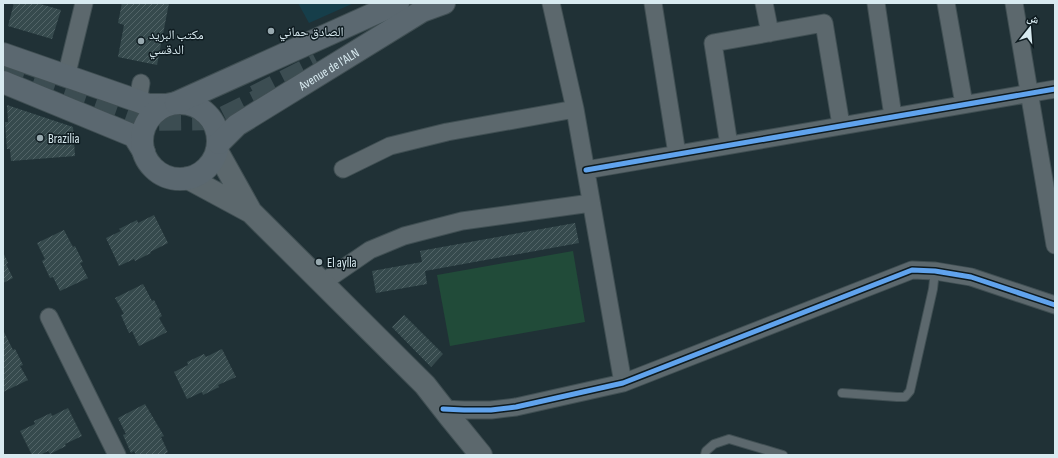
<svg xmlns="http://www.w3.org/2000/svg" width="1058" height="458" viewBox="0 0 1058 458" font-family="'Sofia Sans Condensed','Noto Naskh Arabic',sans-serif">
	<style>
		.built { fill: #163e4a }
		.garden { fill: #214b39 }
		.building { fill: url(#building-hatch) }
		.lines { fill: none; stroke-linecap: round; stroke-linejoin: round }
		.primary-tunnel { stroke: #3c4d52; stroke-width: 22; stroke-dasharray: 22 11; stroke-linecap: butt }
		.lane-casing { stroke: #404f53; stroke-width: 10 }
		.street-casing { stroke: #404f53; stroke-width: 19 }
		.secondary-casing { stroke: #404f53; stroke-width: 24 }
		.primary-casing { stroke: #404f53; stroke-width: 24 }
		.lane { stroke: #5c686d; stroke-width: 8 }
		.street { stroke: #5c686d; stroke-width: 17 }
		.secondary { stroke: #5c686d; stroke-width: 22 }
		.primary { stroke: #5b6870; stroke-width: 22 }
		.cycleway-casing { stroke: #0e1b20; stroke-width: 8 }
		.cycleway { stroke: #60a3ed; stroke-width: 5 }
		.poi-dot { fill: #98a9af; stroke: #0e1b20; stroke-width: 1.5 }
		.labels { text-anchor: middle; stroke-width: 3; stroke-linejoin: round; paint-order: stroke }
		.poi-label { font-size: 13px; fill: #d8eaf0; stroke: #0e1b20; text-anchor: start }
		.street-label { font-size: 13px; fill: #d8eaf0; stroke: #0e1b20 }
	</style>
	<defs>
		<pattern id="building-hatch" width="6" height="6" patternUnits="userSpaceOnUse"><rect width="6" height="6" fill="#364a4d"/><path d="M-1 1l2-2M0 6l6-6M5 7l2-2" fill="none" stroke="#526467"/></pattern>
	</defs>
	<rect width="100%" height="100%" fill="#203136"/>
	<path class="built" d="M 298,3 L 354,3 L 309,23 Z"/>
	<path class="garden" d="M 573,251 L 585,322 L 450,346 L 437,275 Z"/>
	<path class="building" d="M 14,3 L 37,3 L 61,10 L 52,39 L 8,26 Z
		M 122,3 L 169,3 L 157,65 L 118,57 L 124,25 L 118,23 Z
		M 7,105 L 73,127 L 75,156 L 11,161 L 10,149 L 7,149 L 5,122 L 8,122 Z
		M 154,215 L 168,243 L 150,252 L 151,253 L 135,261 L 134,259 L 119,266 L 106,238 L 121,231 L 119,229 L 137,220 L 138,223 Z
		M 575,223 L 579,243 L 425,271 L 427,284 L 376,293 L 372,271 L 422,262 L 420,251 Z
		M 64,230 L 73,247 L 75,246 L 83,262 L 80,263 L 88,278 L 60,291 L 53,277 L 50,278 L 42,261 L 45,259 L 37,243 Z
		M 3,252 L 8,263 L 6,264 L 13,278 L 3,283 Z
		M 143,284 L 152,301 L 154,300 L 162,316 L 159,318 L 167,332 L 139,346 L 132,331 L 129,333 L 121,315 L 124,314 L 115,298 Z
		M 404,315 L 443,354 L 431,367 L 392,327 Z
		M 4,332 L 13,350 L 15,349 L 23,365 L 20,366 L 28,380 L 3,392 L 3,333 Z
		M 222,349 L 236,377 L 218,385 L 219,387 L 203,395 L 202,392 L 187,399 L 174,372 L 188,365 L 187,362 L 204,354 L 206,357 Z
		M 145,404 L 164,436 L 161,437 L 168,452 L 163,455 L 136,455 L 134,451 L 131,453 L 123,435 L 126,434 L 118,418 Z
		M 68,408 L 82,436 L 65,444 L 66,446 L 50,454 L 48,451 L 40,455 L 32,455 L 20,431 L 35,424 L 34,421 L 51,413 L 52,416 Z"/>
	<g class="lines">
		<path class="primary-tunnel" d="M 3,68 L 150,120 L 220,119 L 271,94
			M 255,96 L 318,64"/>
		<g class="lane-casing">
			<path id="lane" d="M 842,393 L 897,397 L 905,397 L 910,391 L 933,289 L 935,271
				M 705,455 L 706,451 L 714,444 L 729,439 L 783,455"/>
		</g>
		<g class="street-casing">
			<path id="street" d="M 551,3 L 575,109 L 623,383
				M 653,3 L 677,154
				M 764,3 L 770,33
				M 876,3 L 893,116
				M 946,3 L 964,104
				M 1014,3 L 1055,245
				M 66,77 L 84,3
				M 138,101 L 141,83
				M 729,145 L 713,43 L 824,23 L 841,125
				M 343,169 L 390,146 L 447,132 L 575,109
				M 586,170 L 1055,89
				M 322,283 L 370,250 L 404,236 L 462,221 L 591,203
				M 49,317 L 117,455
				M 443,409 L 464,410 L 491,410 L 516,407 L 623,383 L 912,270 L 935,271 L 971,277 L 1055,305"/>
		</g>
		<g class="secondary-casing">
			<path id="secondary" d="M 217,151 L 251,212 L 425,385 L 450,417 L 481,455
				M 188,178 L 251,212"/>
		</g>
		<g class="primary-casing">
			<g id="primary">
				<path d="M 3,54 L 138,101 L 148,105 L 166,105"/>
				<path d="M 3,82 L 134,136 L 144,152"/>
				<circle cx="180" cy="141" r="38"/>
				<path d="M 176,103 L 398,3"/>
				<path id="s1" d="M 219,143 L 237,125 L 422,11 L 444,3"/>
			</g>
		</g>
		<use href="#lane" class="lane"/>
		<use href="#street" class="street"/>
		<use href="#secondary" class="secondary"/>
		<use href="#primary" class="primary"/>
		<g class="cycleway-casing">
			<path id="cycleway" d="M 586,170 L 1055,89
				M 443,409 L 464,410 L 491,410 L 516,407 L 623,383 L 912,270 L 935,271 L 971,277 L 1055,305"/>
		</g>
		<use href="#cycleway" class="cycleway"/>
	</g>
	<g class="poi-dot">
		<circle cx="271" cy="31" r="4"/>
		<circle cx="141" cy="41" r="4"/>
		<circle cx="40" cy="138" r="4"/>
		<circle cx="319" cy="262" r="4"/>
	</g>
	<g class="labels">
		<g class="poi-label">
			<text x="279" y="36">الصادق حماني</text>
			<text x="149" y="39">مكتب البريد<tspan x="149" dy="15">الدقسي</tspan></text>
			<text x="48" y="143">Brazilia</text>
			<text x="327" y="267">El aylla</text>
		</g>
		<g class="street-label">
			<text dy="5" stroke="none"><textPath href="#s1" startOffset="133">Avenue de l'ALN</textPath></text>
		</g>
	</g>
	<rect width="1058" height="458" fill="none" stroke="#d8eaf0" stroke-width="8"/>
	<g transform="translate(1030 28) rotate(17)" stroke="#0e1b20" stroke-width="3" paint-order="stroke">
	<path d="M0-3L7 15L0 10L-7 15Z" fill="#d8eaf0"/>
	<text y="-6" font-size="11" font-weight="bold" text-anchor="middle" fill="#d8eaf0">ش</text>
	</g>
</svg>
